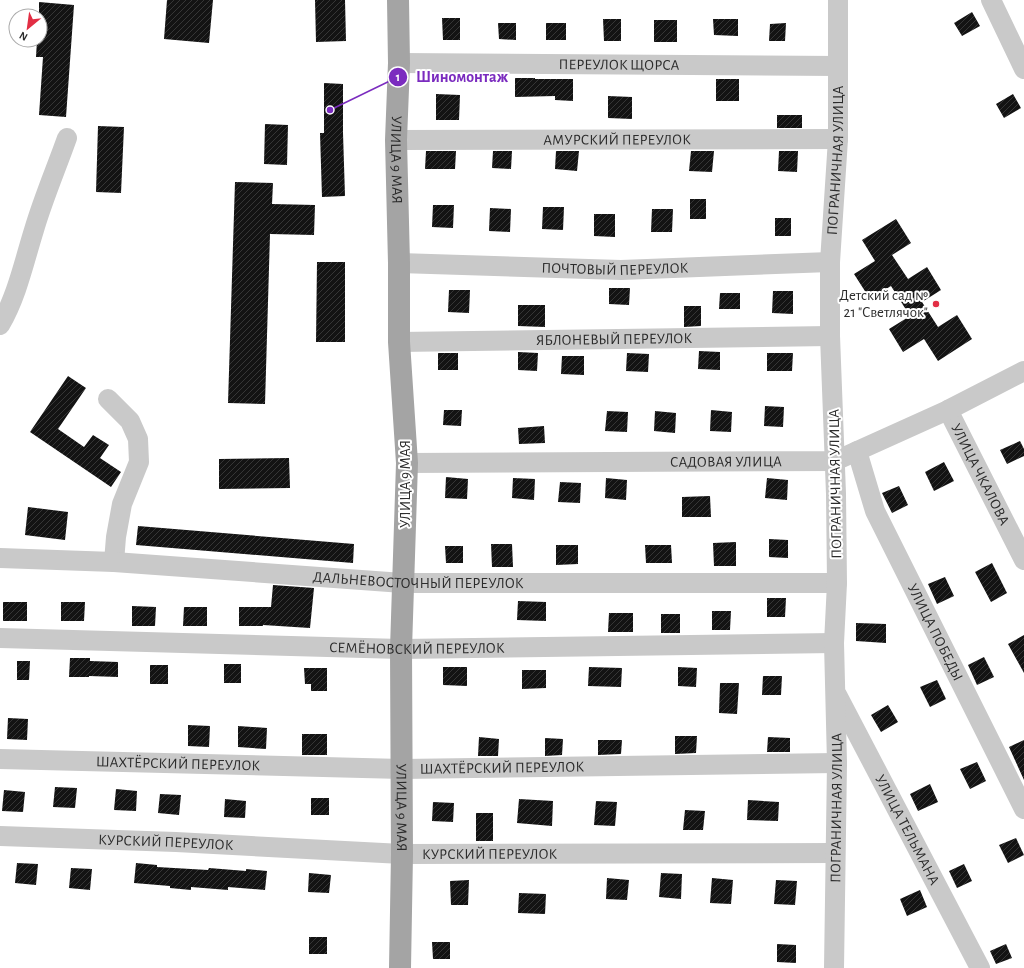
<svg xmlns="http://www.w3.org/2000/svg" width="1024" height="968" viewBox="0 0 1024 968" font-family="'Alegreya Sans',sans-serif">
	<style>
		.building { fill: url(#building-hatch) }
		.lines { fill: none; stroke-linecap: round; stroke-linejoin: round }
		.minor { stroke: #c9c9c9; stroke-width: 20 }
		.major { stroke: #a4a4a4; stroke-width: 22 }
		.poi-dot { fill: #e22e44; stroke: #fff; stroke-width: 1.5 }
		.labels { text-anchor: middle; stroke-width: 4; stroke-linejoin: round; paint-order: stroke }
		.street-label { font-size: 15px; fill: #2c2c2c; stroke: #fff }
		.poi-label { font-size: 15px; fill: #2c2c2c; stroke: #fff; text-anchor: end }
		.leader { fill: none; stroke: #7b2cbf; stroke-width: 1.5 }
		.callout-dot { fill: #7b2cbf; stroke: #fff; stroke-width: 1.5 }
		.mark-label { font-size: 12px; text-anchor: middle; font-weight: bold; fill: #fff }
		.callout-label { font-size: 16px; text-anchor: middle; font-weight: bold; fill: #7b2cbf; stroke: #fff; stroke-width: 4; stroke-linejoin: round; paint-order: stroke }
	</style>
	<defs>
		<pattern id="building-hatch" width="6" height="6" patternUnits="userSpaceOnUse"><rect width="6" height="6" fill="#131313"/><path d="M-1 1l2-2M0 6l6-6M5 7l2-2" fill="none" stroke="#363636"/></pattern>
	</defs>
	<rect width="100%" height="100%" fill="#fff"/>
	<path class="building" d="M 167,0 L 213,0 L 209,43 L 164,39 Z
		M 315,0 L 345,0 L 346,41 L 316,42 Z
		M 39,2 L 74,5 L 66,117 L 39,115 L 43,57 L 36,57 L 37,40 L 40,40 L 40,16 L 39,16 Z
		M 972,12 L 980,26 L 962,36 L 954,23 Z
		M 442,18 L 460,18 L 460,40 L 443,40 Z
		M 603,19 L 621,19 L 621,41 L 604,41 Z
		M 713,19 L 738,19 L 738,36 L 714,35 Z
		M 654,20 L 677,20 L 677,42 L 654,42 Z
		M 498,23 L 516,23 L 516,40 L 499,39 Z
		M 546,23 L 566,23 L 566,40 L 546,40 Z
		M 786,23 L 785,41 L 769,41 L 770,24 Z
		M 515,78 L 535,78 L 535,79 L 573,79 L 573,101 L 555,100 L 555,96 L 515,97 Z
		M 716,79 L 739,79 L 739,101 L 716,101 Z
		M 324,83 L 343,84 L 343,133 L 345,196 L 322,197 L 320,133 L 324,133 Z
		M 436,94 L 460,95 L 459,120 L 436,120 Z
		M 1013,94 L 1021,108 L 1004,118 L 996,104 Z
		M 608,96 L 632,97 L 632,119 L 608,118 Z
		M 777,115 L 802,115 L 802,128 L 777,128 Z
		M 265,124 L 288,125 L 287,165 L 264,164 Z
		M 98,126 L 124,127 L 121,193 L 96,192 Z
		M 426,151 L 456,151 L 455,169 L 425,169 Z
		M 493,151 L 512,151 L 511,169 L 492,168 Z
		M 556,151 L 579,151 L 577,171 L 555,169 Z
		M 691,151 L 714,151 L 712,172 L 689,171 Z
		M 779,151 L 798,151 L 797,172 L 778,171 Z
		M 235,182 L 273,183 L 272,204 L 315,205 L 314,235 L 270,234 L 265,404 L 228,403 Z
		M 690,199 L 706,199 L 706,219 L 690,219 Z
		M 433,205 L 454,205 L 453,228 L 432,227 Z
		M 543,207 L 564,207 L 563,230 L 542,229 Z
		M 490,208 L 511,209 L 510,232 L 489,231 Z
		M 652,209 L 673,209 L 672,232 L 651,232 Z
		M 594,214 L 615,214 L 615,237 L 594,236 Z
		M 775,218 L 791,218 L 791,236 L 775,236 Z
		M 896,219 L 911,243 L 892,255 L 908,279 L 927,267 L 941,290 L 922,302 L 938,327 L 957,315 L 972,339 L 938,361 L 924,339 L 903,352 L 889,329 L 910,316 L 891,286 L 870,299 L 854,274 L 875,261 L 862,240 Z
		M 317,262 L 345,262 L 345,342 L 316,342 Z
		M 609,288 L 630,288 L 629,305 L 609,304 Z
		M 449,290 L 470,290 L 469,313 L 448,312 Z
		M 773,291 L 793,291 L 793,314 L 772,313 Z
		M 720,293 L 740,293 L 740,309 L 719,309 Z
		M 518,305 L 545,305 L 545,327 L 518,326 Z
		M 684,306 L 701,306 L 701,326 L 684,327 Z
		M 699,351 L 720,352 L 720,370 L 698,369 Z
		M 518,352 L 538,353 L 537,371 L 518,370 Z
		M 438,353 L 458,353 L 458,370 L 438,370 Z
		M 627,353 L 649,354 L 648,372 L 626,371 Z
		M 767,353 L 793,353 L 792,371 L 767,371 Z
		M 562,356 L 584,356 L 584,375 L 561,374 Z
		M 68,376 L 86,388 L 58,429 L 84,447 L 93,435 L 109,445 L 100,458 L 121,472 L 111,487 L 30,432 Z
		M 765,406 L 784,407 L 783,427 L 764,426 Z
		M 444,410 L 462,410 L 461,426 L 443,425 Z
		M 711,410 L 732,412 L 731,432 L 710,431 Z
		M 607,411 L 628,412 L 627,432 L 605,431 Z
		M 655,411 L 676,413 L 675,433 L 654,431 Z
		M 544,426 L 545,443 L 519,444 L 518,428 Z
		M 1020,441 L 1024,449 L 1024,456 L 1007,464 L 1000,450 Z
		M 289,458 L 290,488 L 219,489 L 219,459 Z
		M 944,462 L 954,481 L 934,491 L 925,472 Z
		M 446,477 L 468,479 L 467,499 L 445,498 Z
		M 513,478 L 535,479 L 534,500 L 512,498 Z
		M 606,478 L 627,480 L 626,500 L 605,498 Z
		M 767,478 L 788,480 L 787,500 L 765,498 Z
		M 560,482 L 581,483 L 580,503 L 558,502 Z
		M 899,486 L 908,505 L 892,513 L 882,493 Z
		M 710,496 L 711,517 L 682,517 L 682,497 Z
		M 28,507 L 68,512 L 65,540 L 25,535 Z
		M 138,526 L 354,544 L 353,563 L 136,545 Z
		M 769,539 L 788,540 L 788,558 L 769,557 Z
		M 736,542 L 736,566 L 714,566 L 713,543 Z
		M 491,544 L 512,544 L 513,567 L 492,567 Z
		M 556,545 L 578,545 L 578,564 L 556,565 Z
		M 645,545 L 671,545 L 672,563 L 646,563 Z
		M 445,546 L 463,546 L 463,563 L 446,563 Z
		M 992,563 L 1007,593 L 991,602 L 975,572 Z
		M 945,577 L 954,596 L 937,604 L 928,584 Z
		M 273,585 L 314,588 L 310,628 L 263,625 L 263,626 L 239,626 L 239,607 L 271,607 Z
		M 767,598 L 786,598 L 785,617 L 767,617 Z
		M 518,601 L 546,602 L 546,621 L 517,620 Z
		M 3,602 L 27,602 L 27,621 L 3,621 Z
		M 61,602 L 85,602 L 84,621 L 61,621 Z
		M 132,606 L 156,607 L 155,626 L 132,626 Z
		M 184,607 L 207,607 L 207,626 L 183,626 Z
		M 712,611 L 731,611 L 730,630 L 712,630 Z
		M 609,613 L 633,613 L 633,632 L 608,632 Z
		M 661,614 L 680,614 L 680,633 L 661,633 Z
		M 856,623 L 886,624 L 886,643 L 856,641 Z
		M 1024,635 L 1024,673 L 1008,644 Z
		M 984,657 L 994,677 L 977,685 L 968,665 Z
		M 70,658 L 90,658 L 90,661 L 118,662 L 118,677 L 89,676 L 89,677 L 69,677 Z
		M 17,661 L 30,661 L 29,680 L 17,680 Z
		M 224,664 L 241,664 L 241,683 L 224,683 Z
		M 150,665 L 168,665 L 168,684 L 150,684 Z
		M 443,667 L 467,667 L 467,686 L 443,685 Z
		M 589,667 L 622,668 L 621,687 L 588,686 Z
		M 678,667 L 697,668 L 696,687 L 678,686 Z
		M 304,668 L 327,668 L 327,691 L 311,691 L 311,684 L 305,684 Z
		M 522,670 L 546,670 L 546,688 L 522,689 Z
		M 763,676 L 782,676 L 781,695 L 762,695 Z
		M 937,680 L 946,699 L 930,707 L 920,687 Z
		M 720,683 L 739,683 L 737,714 L 719,713 Z
		M 888,705 L 898,722 L 881,732 L 871,715 Z
		M 8,718 L 28,719 L 27,740 L 7,739 Z
		M 188,725 L 210,726 L 209,747 L 188,746 Z
		M 238,726 L 267,728 L 266,749 L 238,747 Z
		M 302,734 L 327,734 L 327,755 L 302,755 Z
		M 675,736 L 697,736 L 696,753 L 675,754 Z
		M 479,737 L 499,739 L 498,756 L 478,756 Z
		M 768,737 L 790,738 L 790,752 L 767,752 Z
		M 545,738 L 563,739 L 562,755 L 545,756 Z
		M 598,740 L 622,740 L 621,754 L 598,755 Z
		M 1024,740 L 1024,780 L 1009,747 Z
		M 977,762 L 986,781 L 970,789 L 960,769 Z
		M 930,784 L 938,802 L 918,811 L 910,794 Z
		M 55,787 L 77,788 L 75,808 L 53,807 Z
		M 116,789 L 137,791 L 136,811 L 114,810 Z
		M 4,790 L 25,792 L 23,812 L 2,811 Z
		M 160,794 L 181,795 L 179,815 L 158,813 Z
		M 311,798 L 329,798 L 329,815 L 311,815 Z
		M 225,799 L 246,801 L 245,818 L 224,817 Z
		M 519,799 L 553,801 L 552,826 L 517,823 Z
		M 748,800 L 779,802 L 778,821 L 747,820 Z
		M 596,801 L 617,802 L 615,826 L 594,825 Z
		M 433,802 L 454,803 L 453,822 L 432,821 Z
		M 685,810 L 705,811 L 703,830 L 683,830 Z
		M 476,813 L 493,813 L 493,841 L 476,841 Z
		M 1016,838 L 1024,855 L 1008,863 L 999,845 Z
		M 17,863 L 38,864 L 36,885 L 15,883 Z
		M 136,863 L 157,865 L 157,867 L 208,870 L 209,868 L 246,871 L 246,869 L 267,871 L 265,890 L 228,887 L 228,890 L 191,887 L 191,890 L 170,888 L 170,886 L 134,883 Z
		M 964,864 L 972,881 L 957,888 L 949,871 Z
		M 71,868 L 92,869 L 90,890 L 69,888 Z
		M 309,873 L 331,875 L 329,893 L 308,892 Z
		M 661,873 L 682,874 L 681,899 L 659,897 Z
		M 607,878 L 629,880 L 627,900 L 606,899 Z
		M 712,878 L 733,880 L 731,904 L 710,903 Z
		M 469,880 L 468,905 L 451,905 L 450,881 Z
		M 776,880 L 797,881 L 795,905 L 774,904 Z
		M 920,890 L 927,907 L 907,916 L 900,899 Z
		M 519,893 L 546,894 L 545,914 L 518,913 Z
		M 309,937 L 327,937 L 327,954 L 309,954 Z
		M 432,942 L 450,942 L 450,959 L 433,959 Z
		M 777,944 L 796,945 L 796,963 L 777,962 Z
		M 1006,944 L 1012,958 L 996,964 L 990,951 Z"/>
	<g class="lines">
		<g class="minor">
			<path d="M 991,0 L 1024,69"/>
			<path id="s1" d="M 399,63 L 838,66"/>
			<path id="s2" d="M 396,140 L 838,139"/>
			<path id="s3" d="M 399,263 L 621,270 L 830,262"/>
			<path d="M 0,325 C 17,296 24,262 34,230 C 43,199 56,169 67,138"/>
			<path id="s4" d="M 399,342 L 830,336"/>
			<path d="M 108,399 L 130,421 L 138,439 L 139,462 L 122,504 L 116,537 L 114,562"/>
			<path id="s5" d="M 948,410 L 1024,560"/>
			<path id="s6" d="M 857,451 L 875,511 L 1024,809"/>
			<path id="s7" d="M 407,463 L 835,461 L 948,410 L 1024,371"/>
			<path id="s8" d="M 0,558 L 114,562 L 403,583 L 837,583"/>
			<path id="s9" d="M 0,638 L 401,649 L 834,643"/>
			<path id="s10" d="M 837,695 L 980,968"/>
			<path id="s11" d="M 0,759 L 402,769 L 837,763"/>
			<path id="s12" d="M 0,836 L 176,842 L 402,854 L 835,853"/>
			<path id="s13" d="M 834,968 L 837,763 L 834,643 L 837,583 L 836,494 L 830,336 L 830,262 L 838,139 L 838,0"/>
		</g>
		<path class="major" id="s14" d="M 398,0 L 399,63 L 396,140 L 399,263 L 399,342 L 407,463 L 401,649 L 402,854 L 400,968"/>
	</g>
	<circle class="poi-dot" cx="936" cy="304" r="4"/>
	<g class="labels">
		<g class="street-label">
			<text dy="5" stroke="none"><textPath href="#s1" startOffset="220">ПЕРЕУЛОК ЩОРСА</textPath></text>
			<text dy="5" stroke="none"><textPath href="#s2" startOffset="221">АМУРСКИЙ ПЕРЕУЛОК</textPath></text>
			<text dy="5" stroke="none"><textPath href="#s14" startOffset="160">УЛИЦА 9 МАЯ</textPath></text>
			<text dy="5" stroke="none"><textPath href="#s13" startOffset="808">ПОГРАНИЧНАЯ УЛИЦА</textPath></text>
			<text dy="5" stroke="none"><textPath href="#s3" startOffset="216">ПОЧТОВЫЙ ПЕРЕУЛОК</textPath></text>
			<text dy="5" stroke="none"><textPath href="#s4" startOffset="215">ЯБЛОНЕВЫЙ ПЕРЕУЛОК</textPath></text>
			<text dy="5" stroke="none"><textPath href="#s7" startOffset="319">САДОВАЯ УЛИЦА</textPath></text>
			<text dy="5" stroke="none"><textPath href="#s5" startOffset="72">УЛИЦА ЧКАЛОВА</textPath></text>
			<text transform="translate(405 484) rotate(-90)" y="5">УЛИЦА 9 МАЯ</text>
			<text transform="translate(835 484) rotate(-91)" y="5">ПОГРАНИЧНАЯ УЛИЦА</text>
			<text dy="5" stroke="none"><textPath href="#s8" startOffset="419">ДАЛЬНЕВОСТОЧНЫЙ ПЕРЕУЛОК</textPath></text>
			<text dy="5" stroke="none"><textPath href="#s6" startOffset="198">УЛИЦА ПОБЕДЫ</textPath></text>
			<text dy="5" stroke="none"><textPath href="#s9" startOffset="417">СЕМЁНОВСКИЙ ПЕРЕУЛОК</textPath></text>
			<text dy="5" stroke="none"><textPath href="#s11" startOffset="178">ШАХТЁРСКИЙ ПЕРЕУЛОК</textPath></text>
			<text dy="5" stroke="none"><textPath href="#s11" startOffset="502">ШАХТЁРСКИЙ ПЕРЕУЛОК</textPath></text>
			<text dy="5" stroke="none"><textPath href="#s14" startOffset="808">УЛИЦА 9 МАЯ</textPath></text>
			<text dy="5" stroke="none"><textPath href="#s13" startOffset="160">ПОГРАНИЧНАЯ УЛИЦА</textPath></text>
			<text dy="5" stroke="none"><textPath href="#s10" startOffset="152">УЛИЦА ТЕЛЬМАНА</textPath></text>
			<text dy="5" stroke="none"><textPath href="#s12" startOffset="166">КУРСКИЙ ПЕРЕУЛОК</textPath></text>
			<text dy="5" stroke="none"><textPath href="#s12" startOffset="490">КУРСКИЙ ПЕРЕУЛОК</textPath></text>
		</g>
		<g class="poi-label">
			<text x="928" y="300">Детский сад №<tspan x="928" dy="17">21 "Светлячок"</tspan></text>
		</g>
	</g>
	<path class="leader" d="M330 110L398 77"/>
	<g class="callout-dot">
		<circle cx="330" cy="110" r="4"/>
		<circle cx="398" cy="77" r="10"/>
	</g>
	<g class="mark-label">
		<text x="398" y="81">1</text>
	</g>
	<g class="callout-label">
		<text x="462" y="82">Шиномонтаж</text>
	</g>
	<g transform="translate(28 28) rotate(209)"><circle r="19" fill="#ffffff" stroke="#ababab"/>
	<path d="M0-3L7 15L0 10L-7 15Z" fill="#e22e44"/>
	<text y="-6" font-size="11" font-weight="bold" text-anchor="middle" fill="#2c2c2c">N</text>
	</g>
</svg>
